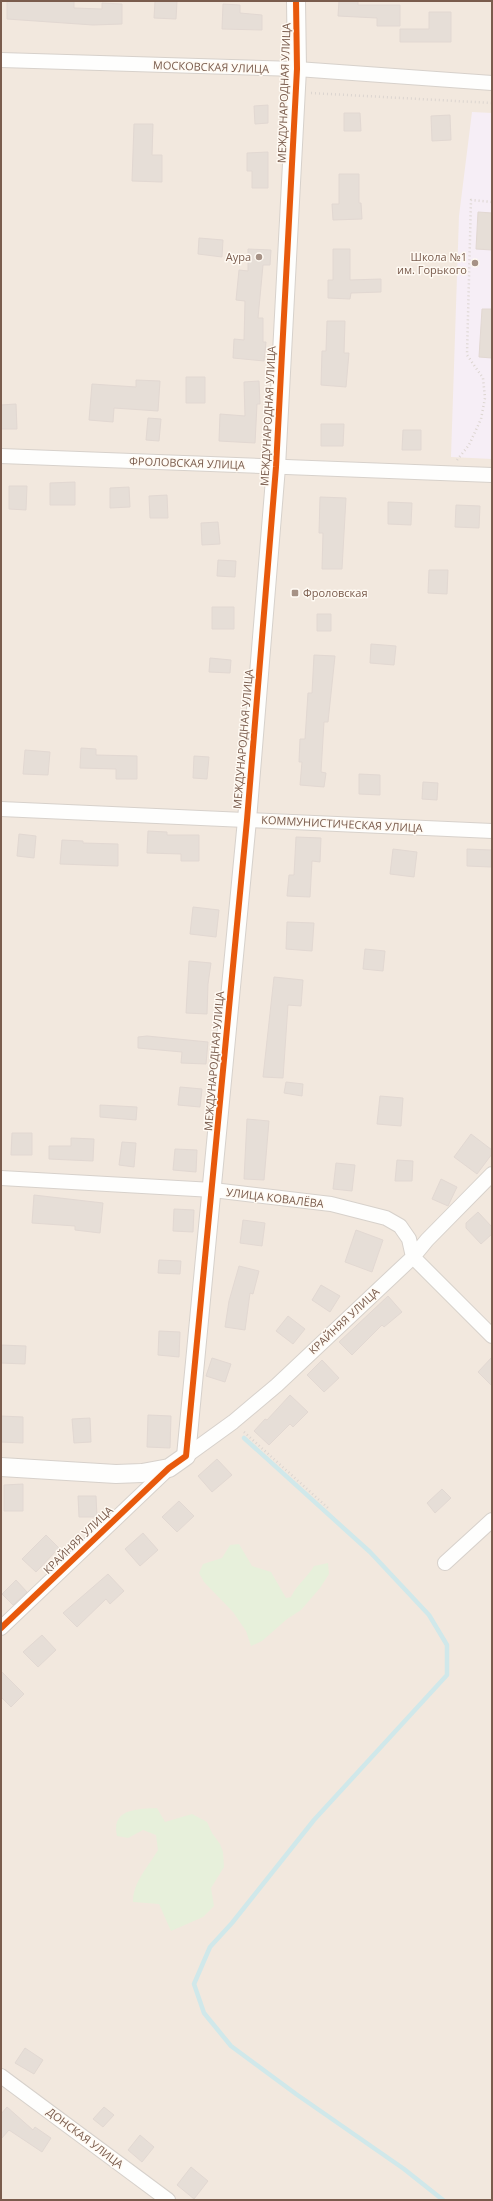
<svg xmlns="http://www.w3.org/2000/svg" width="493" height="2201" viewBox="0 0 493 2201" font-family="'Open Sans',sans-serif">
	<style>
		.residential { fill: #f2e8de }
		.education { fill: #f6eef6 }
		.green { fill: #e7f0db }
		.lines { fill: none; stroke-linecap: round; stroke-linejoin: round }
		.stream { stroke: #d0e8ea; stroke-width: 4.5 }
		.building { fill: #e6ded7; stroke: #e2d8d2 }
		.minor-casing { stroke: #d7d1cb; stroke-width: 16 }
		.tertiary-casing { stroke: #d7d1cb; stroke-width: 20 }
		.path { stroke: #dcd5d0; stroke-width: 2.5; stroke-dasharray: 1 3; stroke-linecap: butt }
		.minor { stroke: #fefefd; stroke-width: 14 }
		.tertiary { stroke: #fefefd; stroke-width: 18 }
		.cycleway-casing { stroke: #fffaf3; stroke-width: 8 }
		.cycleway { stroke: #e8590c; stroke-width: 6 }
		.poi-dot { fill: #a69286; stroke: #fffaf3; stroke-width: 1.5 }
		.labels { text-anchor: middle; stroke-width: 3; stroke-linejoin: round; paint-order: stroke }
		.street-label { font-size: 11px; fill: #7a5c4d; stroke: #fffaf3 }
		.poi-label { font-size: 11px; fill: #7a5c4d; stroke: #fffaf3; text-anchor: end }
	</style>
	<rect width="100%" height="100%" fill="#f9f5f0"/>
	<path class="residential" d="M 1,1 L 492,1 L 492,2200 L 1,2200 Z"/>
	<path class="education" d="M 472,112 L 492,113 L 492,459 L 451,457 L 459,216 Z"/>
	<path class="green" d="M 239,1544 L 252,1566 L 271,1572 L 286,1598 L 291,1597 C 297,1584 307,1578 314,1566 L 328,1563 L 329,1574 L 320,1588 L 301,1610 L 287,1619 L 262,1641 L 251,1646 L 246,1631 L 233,1612 L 204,1582 L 199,1573 L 203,1564 L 222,1558 L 230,1545 Z
		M 157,1808 L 165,1822 L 192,1814 L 207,1822 L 212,1833 L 220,1844 L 223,1852 L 224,1867 L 211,1888 L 214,1906 L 203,1917 L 171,1931 L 159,1904 L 133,1902 C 133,1882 148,1867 158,1850 L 156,1835 L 143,1830 L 128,1838 L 117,1836 C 111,1809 136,1809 157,1808 Z"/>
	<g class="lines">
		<path class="stream" d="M 244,1438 L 370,1552 L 429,1615 L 447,1645 L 447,1675 L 314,1820 L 232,1923 L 210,1947 L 194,1984 L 204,2013 L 231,2046 L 296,2094 L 404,2169 L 443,2200"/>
	</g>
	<path class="building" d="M 7,1 L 74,1 L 74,8 L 102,9 L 102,3 L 122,4 L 122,24 L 93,25 L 7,19 Z
		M 155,1 L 177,1 L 176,19 L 154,18 Z
		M 339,1 L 358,1 L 358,5 L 400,5 L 400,26 L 377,26 L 377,18 L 338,16 Z
		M 223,4 L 240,5 L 240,13 L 262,15 L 262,30 L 222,29 Z
		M 429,12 L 451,12 L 451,42 L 400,42 L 400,29 L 429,29 Z
		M 268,105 L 268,123 L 255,124 L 254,106 Z
		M 344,113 L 360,113 L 361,131 L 344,131 Z
		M 450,115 L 451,140 L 432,141 L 431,116 Z
		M 134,124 L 153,124 L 152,155 L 162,155 L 162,182 L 132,181 Z
		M 268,152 L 268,188 L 252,188 L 252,171 L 247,171 L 247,153 Z
		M 339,174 L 359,174 L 359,203 L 361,203 L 362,219 L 333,220 L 332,204 L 339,204 Z
		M 478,212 L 492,213 L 492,250 L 476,249 Z
		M 199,238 L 223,240 L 222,257 L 198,254 Z
		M 248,249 L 271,250 L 270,265 L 263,265 L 258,318 L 263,318 L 263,342 L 266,342 L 264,361 L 233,358 L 234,339 L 244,340 L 245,301 L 236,300 L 239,270 L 248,271 Z
		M 333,249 L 350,249 L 350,280 L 381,279 L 381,292 L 351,293 L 350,299 L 328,298 L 328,280 L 333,280 Z
		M 482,309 L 492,309 L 492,358 L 479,357 Z
		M 327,321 L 345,321 L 344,353 L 349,353 L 346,387 L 321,385 L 322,351 L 326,351 Z
		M 186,377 L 205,377 L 205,403 L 186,403 Z
		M 136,380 L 160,381 L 158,411 L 114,408 L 113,422 L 89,420 L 92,384 L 136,387 Z
		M 259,381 L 260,404 L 257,404 L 255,443 L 219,441 L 220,414 L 245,416 L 244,382 Z
		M 16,404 L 17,429 L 1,429 L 1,405 Z
		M 148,418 L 161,419 L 159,441 L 146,440 Z
		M 321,424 L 344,424 L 343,446 L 321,446 Z
		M 403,430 L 421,430 L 421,450 L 402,450 Z
		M 75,482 L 75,505 L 50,505 L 50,483 Z
		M 9,486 L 27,486 L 26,510 L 9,509 Z
		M 129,487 L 130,507 L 110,508 L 110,488 Z
		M 167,495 L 168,518 L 150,518 L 149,496 Z
		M 320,497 L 346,498 L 342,569 L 322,569 L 323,533 L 319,533 Z
		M 388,502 L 412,503 L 411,525 L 388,524 Z
		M 456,505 L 480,506 L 479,528 L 455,527 Z
		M 218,522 L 220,544 L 202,545 L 201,523 Z
		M 218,560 L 236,561 L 235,577 L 217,576 Z
		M 429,570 L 448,570 L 447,594 L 428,593 Z
		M 212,607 L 234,607 L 234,629 L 212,629 Z
		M 317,614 L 331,614 L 331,631 L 317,631 Z
		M 371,644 L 396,646 L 394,665 L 370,663 Z
		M 314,655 L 335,656 L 328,722 L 324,722 L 321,772 L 326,773 L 324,787 L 300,785 L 302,762 L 299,762 L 300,739 L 305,739 L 308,693 L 312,693 Z
		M 210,658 L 231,660 L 230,673 L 209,672 Z
		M 81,748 L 96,749 L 96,755 L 137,756 L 137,779 L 116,779 L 116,769 L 80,768 Z
		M 25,750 L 50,752 L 48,775 L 23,774 Z
		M 194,756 L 209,757 L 207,779 L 193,778 Z
		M 359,774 L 380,775 L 380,795 L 359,794 Z
		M 423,782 L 438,783 L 437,800 L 422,799 Z
		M 148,831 L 167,832 L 167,835 L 199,835 L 199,861 L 181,861 L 181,854 L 147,853 Z
		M 19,834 L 36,836 L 34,858 L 17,856 Z
		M 296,837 L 321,838 L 320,862 L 312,861 L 310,897 L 287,896 L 289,875 L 294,875 Z
		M 62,840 L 83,841 L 83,843 L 118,844 L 118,866 L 60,864 Z
		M 393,849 L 417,852 L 414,877 L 390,874 Z
		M 467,849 L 491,850 L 491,867 L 467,866 Z
		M 193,907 L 219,910 L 216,937 L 190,934 Z
		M 287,922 L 314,923 L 312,951 L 286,949 Z
		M 365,949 L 385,951 L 383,971 L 363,969 Z
		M 189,961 L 211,963 L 208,984 L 207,1014 L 186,1013 Z
		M 274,977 L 303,980 L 301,1006 L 288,1005 L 283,1078 L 263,1077 Z
		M 147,1036 L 208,1042 L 206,1064 L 181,1063 L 182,1052 L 138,1048 L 138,1037 Z
		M 286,1082 L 303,1084 L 302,1096 L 284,1093 Z
		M 180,1087 L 202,1089 L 200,1107 L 178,1105 Z
		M 380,1096 L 403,1098 L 401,1126 L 377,1124 Z
		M 100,1105 L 137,1107 L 136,1120 L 100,1117 Z
		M 247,1119 L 269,1121 L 264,1180 L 244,1179 Z
		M 12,1133 L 32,1133 L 32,1155 L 11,1155 Z
		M 471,1134 L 492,1150 L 492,1154 L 477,1174 L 454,1157 Z
		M 71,1138 L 94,1139 L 93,1161 L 49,1159 L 49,1146 L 71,1146 Z
		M 122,1142 L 136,1143 L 134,1167 L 119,1165 Z
		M 175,1149 L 197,1150 L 196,1172 L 173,1170 Z
		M 397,1160 L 413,1161 L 412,1181 L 395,1181 Z
		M 336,1163 L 355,1165 L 352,1191 L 333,1189 Z
		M 441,1179 L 457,1187 L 448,1206 L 432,1199 Z
		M 34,1195 L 103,1203 L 100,1233 L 75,1230 L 75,1226 L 32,1223 Z
		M 174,1209 L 194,1210 L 193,1232 L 173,1231 Z
		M 478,1212 L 492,1227 L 492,1234 L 481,1244 L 466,1228 L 466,1223 Z
		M 243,1220 L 265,1223 L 262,1246 L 240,1243 Z
		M 356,1230 L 383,1240 L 372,1272 L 345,1262 Z
		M 159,1260 L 181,1261 L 180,1274 L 158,1273 Z
		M 239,1266 L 259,1271 L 253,1294 L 250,1293 L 245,1330 L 225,1327 L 229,1301 Z
		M 321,1285 L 340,1296 L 330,1312 L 312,1300 Z
		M 388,1296 L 402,1312 L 384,1327 L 382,1325 L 352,1355 L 339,1342 Z
		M 288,1316 L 305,1329 L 293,1344 L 276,1331 Z
		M 159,1331 L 180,1332 L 179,1357 L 158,1355 Z
		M 1,1345 L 26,1346 L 25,1364 L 1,1363 Z
		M 492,1357 L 492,1386 L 478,1372 Z
		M 212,1358 L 231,1364 L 225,1382 L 206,1376 Z
		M 322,1360 L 339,1378 L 324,1392 L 307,1375 Z
		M 290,1395 L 308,1412 L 293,1427 L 290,1424 L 269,1445 L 254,1431 L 265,1419 L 267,1420 Z
		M 148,1415 L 171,1416 L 170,1448 L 147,1447 Z
		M 1,1416 L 23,1417 L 23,1443 L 1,1442 Z
		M 90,1418 L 91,1442 L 74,1443 L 72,1419 Z
		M 217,1459 L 232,1475 L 212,1492 L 198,1476 Z
		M 23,1484 L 23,1511 L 4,1511 L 4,1485 Z
		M 442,1489 L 451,1498 L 435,1513 L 427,1503 Z
		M 78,1496 L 96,1496 L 97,1517 L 79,1517 Z
		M 179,1501 L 194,1516 L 177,1532 L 162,1517 Z
		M 143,1533 L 158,1550 L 140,1566 L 125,1549 Z
		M 46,1535 L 59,1548 L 36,1572 L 22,1559 Z
		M 108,1574 L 124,1591 L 110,1604 L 106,1599 L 77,1627 L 63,1613 Z
		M 16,1580 L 27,1592 L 13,1605 L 2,1594 Z
		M 42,1635 L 56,1650 L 38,1667 L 23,1652 Z
		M 1,1671 L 24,1694 L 11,1707 L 1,1697 Z
		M 25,2048 L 43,2060 L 34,2074 L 15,2063 Z
		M 7,2107 L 33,2130 L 35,2127 L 51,2138 L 42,2152 L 9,2130 L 1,2139 L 1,2114 Z
		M 104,2107 L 114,2115 L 103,2127 L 93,2119 Z
		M 140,2135 L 154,2147 L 142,2162 L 128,2150 Z
		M 191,2167 L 208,2181 L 194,2199 L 177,2185 Z"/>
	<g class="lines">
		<g class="minor-casing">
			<path id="minor" d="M 1,60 L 297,69 L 492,83
				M 1,456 L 492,475
				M 1,809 L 492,831
				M 1,1178 L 213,1190 L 331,1204 L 386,1218 L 400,1226 L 409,1239 L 413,1257 L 492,1336
				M 186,1456 L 233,1422 L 277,1385 L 413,1257 L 427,1240 L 492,1174
				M 445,1563 L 492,1520
				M 1,1628 L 169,1468
				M 1,2076 L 168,2200"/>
		</g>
		<g class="tertiary-casing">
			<path id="tertiary" d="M 1,1467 L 116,1474 L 142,1473 L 169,1468 L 186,1456 L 247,820 L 276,467 L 297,69 L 296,1"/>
		</g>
		<path class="path" d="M 311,93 L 492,103
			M 457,460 L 469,445 L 481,419 L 485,398 L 483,378 L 467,355 L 471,200 L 492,202
			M 244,1432 L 328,1508"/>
		<use href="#minor" class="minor"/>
		<use href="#tertiary" class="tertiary"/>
		<g class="cycleway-casing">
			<path id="cycleway" d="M 1,1628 L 169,1468 L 186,1456 L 247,820 L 276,467 L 297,69 L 296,1"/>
		</g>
		<use href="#cycleway" class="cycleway"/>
	</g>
	<g class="poi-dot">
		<circle cx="259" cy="257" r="4"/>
		<circle cx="475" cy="263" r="4"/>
		<rect x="291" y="589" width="8" height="8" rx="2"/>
	</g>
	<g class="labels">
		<g class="street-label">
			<text transform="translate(211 67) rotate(2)" y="4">МОСКОВСКАЯ УЛИЦА</text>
			<text transform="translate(284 93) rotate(-88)" y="4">МЕЖДУНАРОДНАЯ УЛИЦА</text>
			<text transform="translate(268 416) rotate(-87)" y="4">МЕЖДУНАРОДНАЯ УЛИЦА</text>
			<text transform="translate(187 463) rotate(2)" y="4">ФРОЛОВСКАЯ УЛИЦА</text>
			<text transform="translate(243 739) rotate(-85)" y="4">МЕЖДУНАРОДНАЯ УЛИЦА</text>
			<text transform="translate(342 824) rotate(3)" y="4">КОММУНИСТИЧЕСКАЯ УЛИЦА</text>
			<text transform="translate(214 1061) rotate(-85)" y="4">МЕЖДУНАРОДНАЯ УЛИЦА</text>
			<text transform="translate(275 1198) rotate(7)" y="4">УЛИЦА КОВАЛЁВА</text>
			<text transform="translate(344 1321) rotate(-43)" y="4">КРАЙНЯЯ УЛИЦА</text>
			<text transform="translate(78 1540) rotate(-44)" y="4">КРАЙНЯЯ УЛИЦА</text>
			<text transform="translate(85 2138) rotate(37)" y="4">ДОНСКАЯ УЛИЦА</text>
		</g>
		<g class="poi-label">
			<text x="251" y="261">Аура</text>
			<text x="467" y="261">Школа №1<tspan x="467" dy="13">им. Горького</tspan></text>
			<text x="303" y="597" text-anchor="start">Фроловская</text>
		</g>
	</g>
	<rect width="493" height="2201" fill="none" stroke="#7a5c4d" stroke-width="4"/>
</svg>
